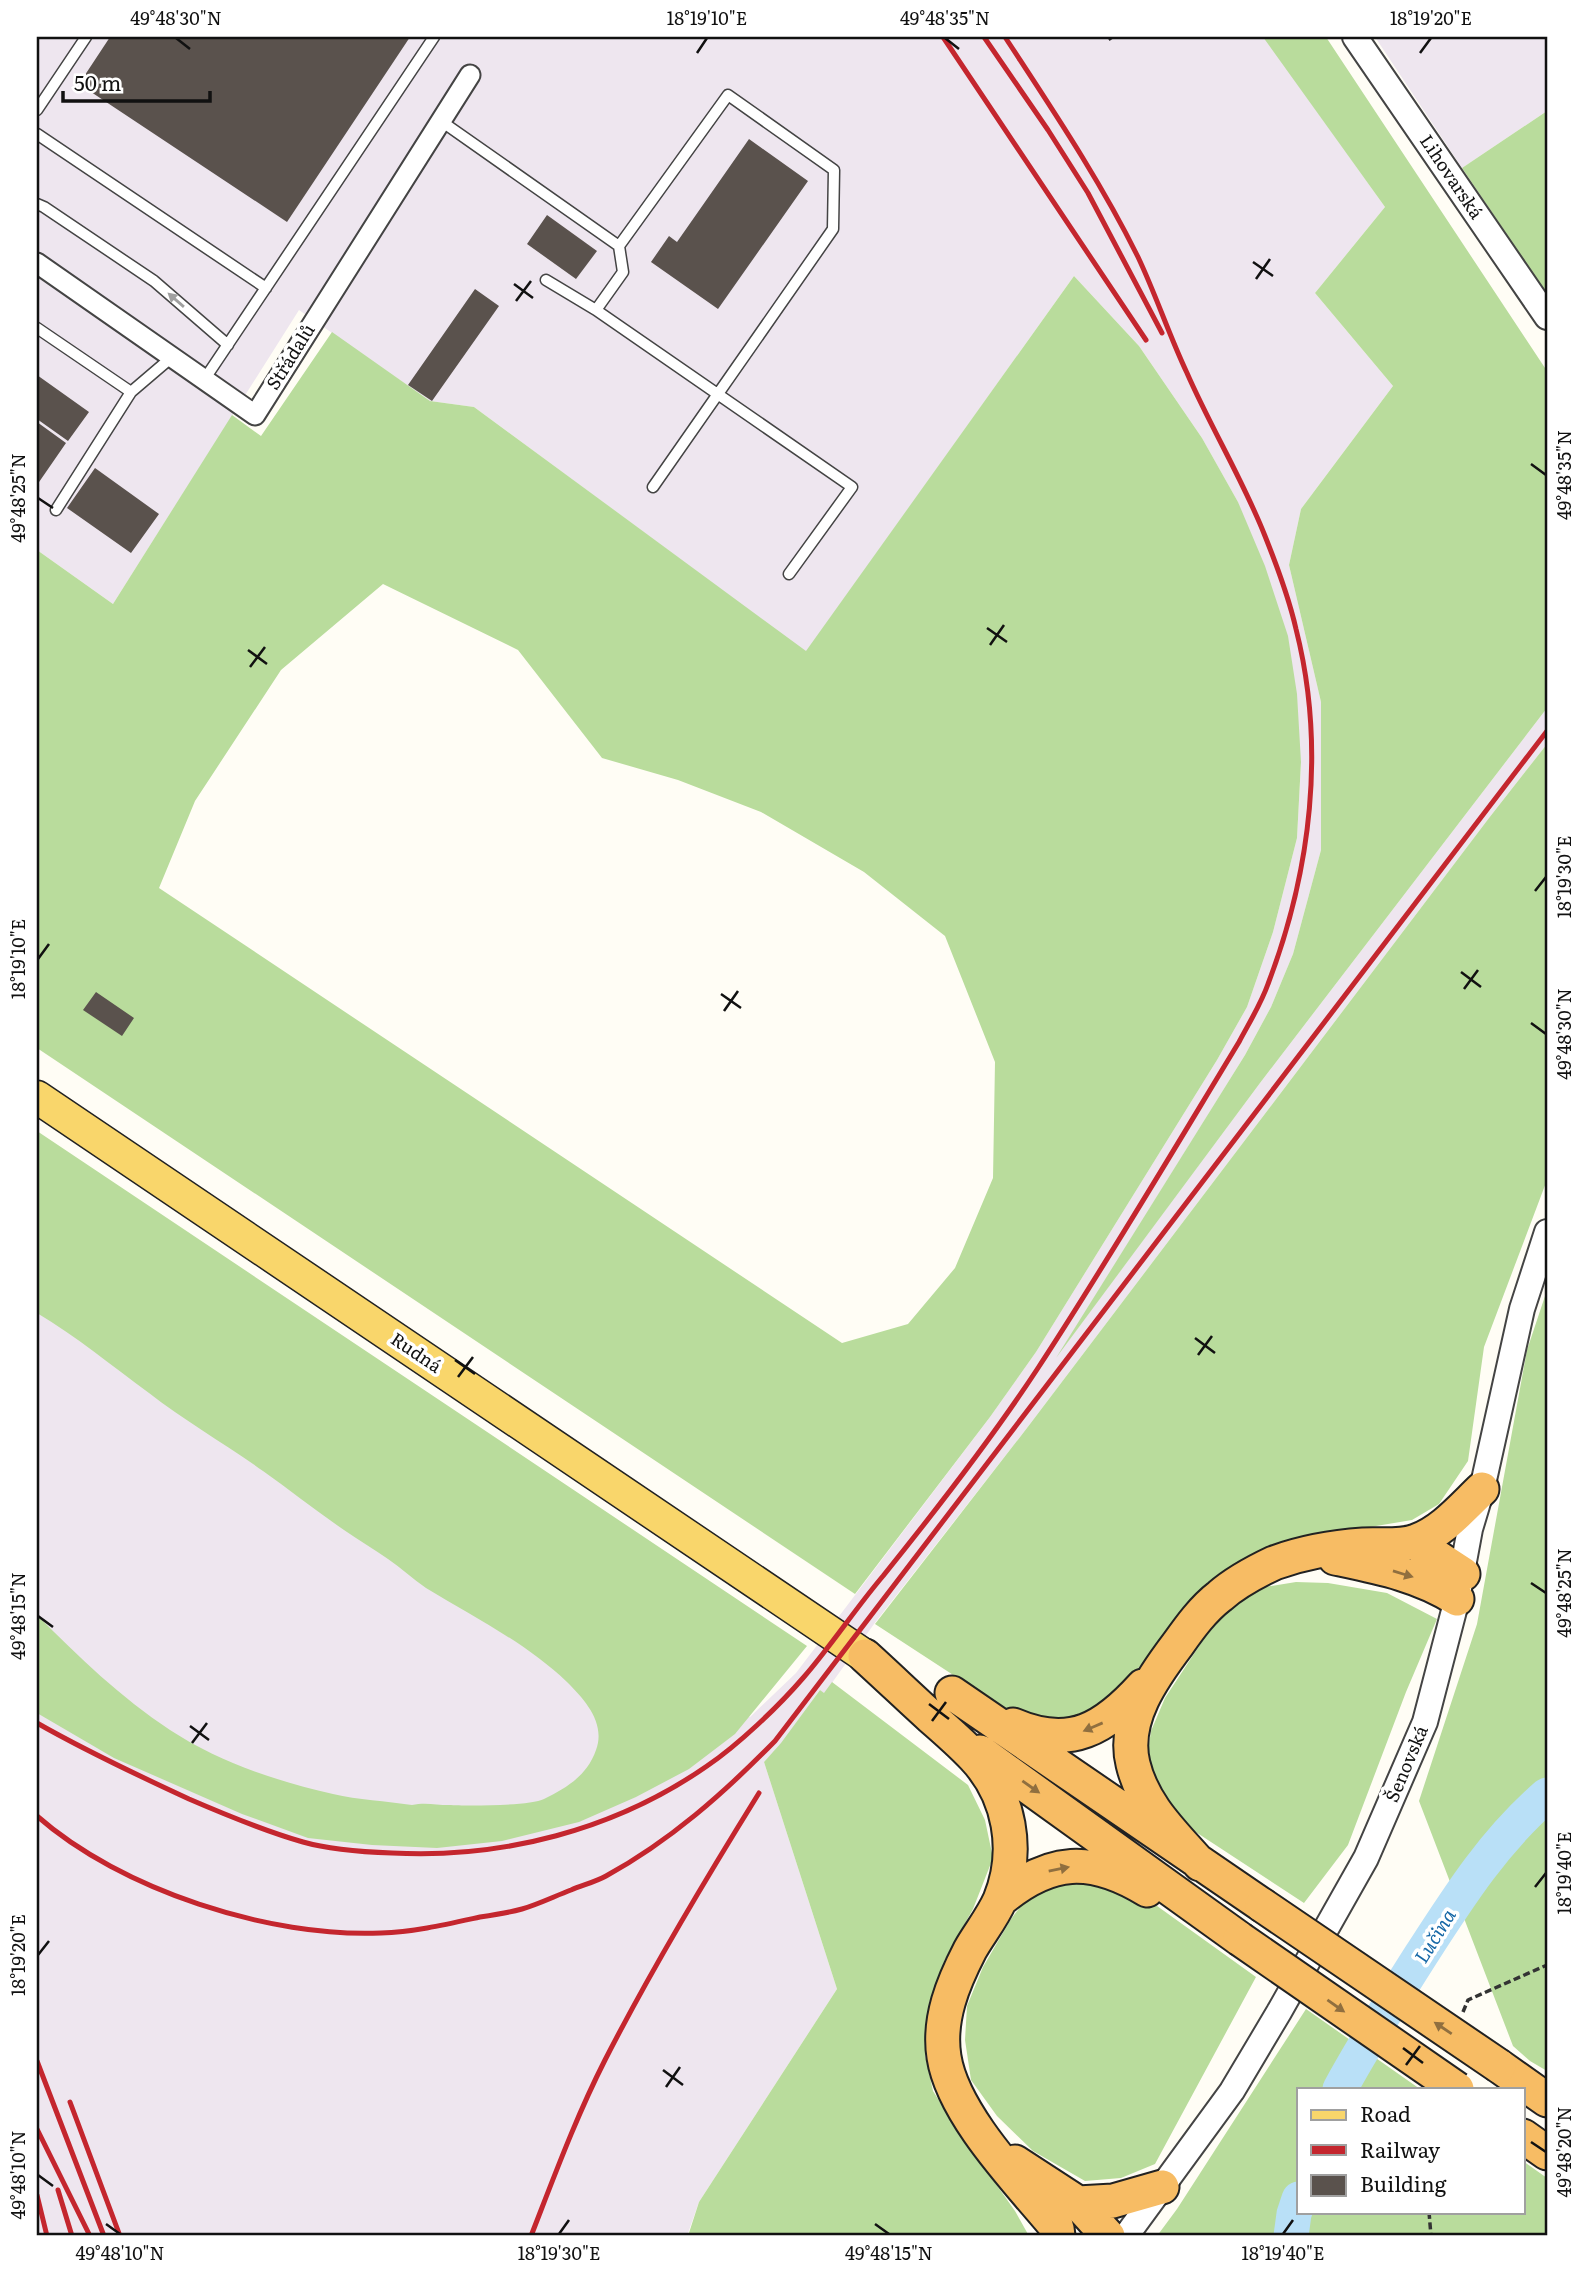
<svg xmlns="http://www.w3.org/2000/svg" width="1584" height="2273" viewBox="0 0 1584 2273" font-family="Literata,serif">
	<style>
		.industrial { fill: #eee6ef }
		.forest { fill: #b9dc9c; fill-rule: evenodd }
		.lines { fill: none; stroke-linecap: round; stroke-linejoin: round }
		.river { stroke: #b9e0f7; stroke-width: 35 }
		.building { fill: #5a524d }
		.service-casing { stroke: #444; stroke-width: 13 }
		.minor-casing { stroke: #444; stroke-width: 23 }
		.tertiary-casing { stroke: #444; stroke-width: 28 }
		.primary-casing { stroke: #222; stroke-width: 35 }
		.trunk-casing { stroke: #222; stroke-width: 37 }
		.path { stroke: #333; stroke-width: 3.5; stroke-dasharray: 7 3.5; stroke-linecap: butt }
		.service { stroke: #fff; stroke-width: 10 }
		.minor { stroke: #fff; stroke-width: 19 }
		.tertiary { stroke: #fff; stroke-width: 24 }
		.primary { stroke: #f9d66b; stroke-width: 32 }
		.trunk { stroke: #f7bc64; stroke-width: 33 }
		.rail { stroke: #c4262e; stroke-width: 5 }
		.trunk-bridge-casing { stroke: #222; stroke-width: 37; stroke-linecap: butt }
		.trunk-bridge { stroke: #f7bc64; stroke-width: 33 }
		.oneway { fill: #a0a0a0 }
		.oneway2 { fill: #906f3f }
		.ticks { fill: none; stroke: #111; stroke-width: 2.5 }
		.labels { text-anchor: middle; stroke-width: 7; stroke-linejoin: round; paint-order: stroke }
		.street-label { font-size: 18px; fill: #111; stroke: #fff }
		.water-label { font-size: 19px; font-style: italic; fill: #1768a6; stroke: #fff }
		.neatline { fill: none; stroke: #111; stroke-width: 2.5 }
		.ticks-label { font-size: 18px; text-anchor: middle; fill: #111 }
	</style>
	<rect width="100%" height="100%" fill="#fffdf5"/>
	<path class="industrial" d="M 37,37 L 1264,37 L 1385,207 L 1315,293 L 1393,386 L 1301,509 L 1289,565 L 1321,702 L 1321,850 L 1293,954 L 1271,1007 L 1245,1055 L 1063,1348 L 1260,1083 L 1547,708 L 1547,744 L 1489,818 L 1027,1428 L 874,1624 L 824,1694 L 820,1690 L 781,1744 L 764,1762 L 837,1989 L 699,2202 L 687,2236 L 37,2236 L 37,1205 L 750,1717 L 796,1673 L 990,1417 L 1036,1352 L 1217,1060 L 1247,1007 L 1273,932 L 1297,838 L 1301,762 L 1238,502 L 1202,438 L 1139,346 L 1074,276 L 806,652 L 474,407 L 430,401 L 299,310 L 113,604 L 37,550 Z
		M 1375,37 L 1547,37 L 1547,111 L 1462,168 Z"/>
	<path class="forest" d="M 1263,37 L 1326,37 L 1547,371 L 1547,708 L 1260,1083 L 1056,1358 L 1245,1055 L 1271,1007 L 1293,954 L 1321,850 L 1321,702 L 1289,565 L 1301,509 L 1393,386 L 1315,293 L 1385,207 Z
		M 1547,111 L 1547,294 L 1462,168 Z
		M 1074,276 L 1139,346 L 1202,438 L 1238,502 L 1265,566 L 1288,636 L 1297,694 L 1301,762 L 1297,838 L 1273,932 L 1247,1007 L 1217,1060 L 1036,1352 L 990,1417 L 855,1594 L 37,1048 L 37,550 L 113,604 L 232,415 L 261,436 L 332,332 L 430,401 L 474,407 L 806,651 ZM 383,584 L 518,650 L 602,758 L 678,780 L 761,812 L 864,872 L 945,936 L 995,1062 L 993,1178 L 955,1268 L 908,1324 L 842,1343 L 159,888 L 195,801 L 281,670 Z
		M 1547,744 L 1547,1180 L 1484,1347 L 1468,1461 L 1439,1504 L 1412,1520 L 1310,1537 L 1205,1591 L 1108,1703 L 1082,1722 L 1048,1723 L 1013,1714 L 875,1624 L 1027,1428 L 1489,818 Z
		M 37,1131 L 807,1646 L 735,1734 L 689,1769 L 636,1797 L 579,1822 L 502,1841 L 437,1848 L 372,1845 L 308,1838 L 242,1814 L 114,1758 L 37,1713 L 37,1615 C 78,1656 121,1698 170,1730 C 219,1762 276,1781 333,1794 C 358,1800 386,1801 412,1805 C 425,1802 436,1805 449,1805 C 467,1806 530,1806 544,1799 C 566,1788 587,1776 596,1750 C 606,1723 585,1700 567,1682 C 526,1643 474,1617 426,1588 C 413,1579 401,1568 388,1559 C 374,1549 358,1540 344,1530 C 316,1511 290,1490 263,1471 C 225,1444 185,1421 149,1393 C 112,1366 76,1336 37,1313 Z
		M 1547,1290 L 1547,2071 L 1530,2061 L 1513,2046 L 1419,1801 L 1477,1624 L 1527,1350 Z
		M 1296,1582 L 1328,1583 L 1387,1593 L 1437,1619 L 1406,1692 L 1348,1845 L 1304,1903 L 1182,1823 L 1154,1789 L 1147,1758 L 1151,1731 L 1165,1698 L 1205,1637 L 1230,1608 L 1265,1587 Z
		M 832,1682 L 968,1785 L 985,1820 L 993,1858 L 973,1909 L 945,1959 L 929,2003 L 925,2055 L 933,2091 L 957,2129 L 1015,2211 L 1029,2236 L 688,2236 L 699,2202 L 837,1989 L 764,1762 L 781,1743 L 820,1690 L 824,1693 Z
		M 1085,1881 L 1132,1888 L 1256,1977 L 1155,2164 L 1121,2178 L 1085,2181 L 1033,2151 L 997,2116 L 971,2080 L 965,2040 L 967,2006 L 983,1967 L 1011,1919 L 1027,1898 L 1056,1885 Z
		M 1306,2009 L 1420,2089 L 1299,2089 L 1299,2212 L 1523,2212 L 1523,2161 L 1547,2178 L 1547,2236 L 1157,2236 L 1177,2209 Z"/>
	<g class="lines">
		<path class="river" d="M 1340,2089 C 1365,2043 1393,1999 1421,1955 C 1459,1896 1494,1841 1547,1795
			M 1291,2236 L 1294,2214 L 1299,2199"/>
	</g>
	<path class="building" d="M 110,37 L 410,37 L 287,222 L 79,84 Z
		M 749,139 L 808,181 L 718,309 L 651,262 L 669,236 L 677,242 Z
		M 547,215 L 597,251 L 576,279 L 527,244 Z
		M 475,289 L 499,306 L 432,401 L 408,385 Z
		M 37,375 L 89,412 L 68,441 L 37,419 Z
		M 37,422 L 66,443 L 37,485 Z
		M 95,468 L 159,514 L 131,553 L 67,508 Z
		M 96,992 L 134,1018 L 122,1036 L 83,1010 Z"/>
	<g class="lines">
		<g class="service-casing">
			<path id="service" d="M 37,110 L 86,37
				M 441,121 L 619,246 L 728,95 L 834,170 L 833,229 L 653,487
				M 37,134 L 266,288
				M 37,204 L 44,207 L 154,281 L 228,345
				M 546,280 L 596,310 L 852,487 L 789,574
				M 596,310 L 623,272 L 619,246
				M 37,328 L 131,392
				M 204,380 L 434,37
				M 56,510 L 131,392 L 172,357"/>
		</g>
		<g class="minor-casing">
			<path id="minor" d="M 37,263 L 255,415 L 470,75"/>
		</g>
		<g class="tertiary-casing">
			<path id="tertiary" d="M 1355,37 L 1547,317
				M 1126,2236 L 1232,2091 L 1279,2012 L 1366,1858 L 1425,1722 L 1457,1599 L 1470,1529 L 1482,1489 L 1522,1309 L 1547,1232"/>
		</g>
		<g class="primary-casing">
			<path id="primary" d="M 37,1097 L 865,1656"/>
		</g>
		<g class="trunk-casing">
			<path id="trunk" d="M 1414,1542 L 1463,1574
				M 1335,1558 C 1378,1567 1420,1575 1457,1599
				M 865,1656 C 887,1676 909,1697 931,1717 C 946,1730 961,1743 974,1757 C 1010,1795 1020,1851 1000,1900 C 992,1918 979,1934 970,1950 C 953,1983 938,2019 944,2057 C 953,2115 1020,2183 1057,2228 L 1058,2236
				M 952,1693 L 1262,1905
				M 1013,1725 C 1071,1750 1105,1728 1143,1686
				M 980,1752 L 1240,1939
				M 1200,1864 C 1173,1833 1143,1806 1133,1764 C 1122,1720 1153,1677 1178,1644 C 1190,1627 1203,1609 1220,1596 C 1236,1582 1255,1572 1274,1563 C 1301,1553 1334,1547 1363,1545 C 1379,1544 1401,1547 1416,1541 C 1442,1532 1462,1508 1482,1489
				M 1000,1900 C 1050,1858 1091,1856 1147,1890
				M 1499,2066 L 1547,2100
				M 1523,2136 L 1547,2153
				M 1015,2162 L 1078,2203 L 1108,2236
				M 1078,2203 L 1113,2201 L 1162,2187"/>
		</g>
		<path class="path" d="M 1109,37 L 1111,40
			M 1463,2012 L 1468,2000 L 1547,1965
			M 1429,2212 L 1431,2236"/>
		<use href="#service" class="service"/>
		<use href="#minor" class="minor"/>
		<use href="#tertiary" class="tertiary"/>
		<use href="#primary" class="primary"/>
		<use href="#trunk" class="trunk"/>
		<path class="rail" d="M 943,37 L 1146,340
			M 984,37 L 1048,130 L 1088,193 L 1162,333
			M 37,1723 C 86,1751 137,1775 189,1799 C 226,1815 264,1831 303,1842 C 331,1850 363,1852 392,1853 C 502,1859 615,1830 707,1766 C 738,1745 778,1707 803,1678 C 831,1646 855,1609 883,1576 C 937,1509 991,1440 1038,1368 C 1108,1261 1173,1151 1239,1042 C 1249,1023 1261,1004 1268,984 C 1311,871 1326,747 1296,629 C 1289,598 1277,566 1265,536 C 1243,480 1211,428 1187,373 C 1169,335 1156,295 1138,257 C 1100,180 1052,109 1005,37
			M 37,1816 C 121,1890 270,1938 381,1933 C 414,1932 448,1924 480,1917 C 494,1915 508,1913 522,1909 C 539,1904 555,1896 571,1890 C 583,1885 595,1882 606,1876 C 670,1841 724,1793 775,1741 L 1547,731
			M 37,2061 L 104,2236
			M 70,2102 L 120,2236
			M 37,2129 L 90,2236
			M 58,2190 L 72,2236
			M 37,2195 L 47,2236
			M 531,2236 C 554,2177 576,2117 605,2060 C 652,1968 705,1880 759,1793"/>
		<g class="trunk-bridge-casing">
			<path id="trunk-bridge" d="M 1262,1905 L 1499,2066
				M 1240,1939 L 1457,2089"/>
		</g>
		<use href="#trunk-bridge" class="trunk-bridge"/>
	</g>
	<defs><path id="oneway-solid" d="M-6-.8H1V-3.2L6.5 0L1 3.2V.8H-6Z" transform="scale(1.75)"/></defs>
	<use class="oneway" href="#oneway-solid" transform="translate(176 300) rotate(-139)"/>
	<g class="oneway2">
		<use href="#oneway-solid" transform="translate(1403 1574) rotate(17)"/>
		<use href="#oneway-solid" transform="translate(1093 1727) rotate(157)"/>
		<use href="#oneway-solid" transform="translate(1031 1787) rotate(35)"/>
		<use href="#oneway-solid" transform="translate(1059 1869) rotate(-11)"/>
		<use href="#oneway-solid" transform="translate(1336 2006) rotate(35)"/>
		<use href="#oneway-solid" transform="translate(1443 2028) rotate(-146)"/>
	</g>
	<path class="ticks" d="M 176,38 L 190,49M 945,38 L 959,49M 697,53 L 707,38M 1420,53 L 1431,38M 1253,262 L 1273,276M 1256,279 L 1270,259M 514,284 L 533,298M 516,301 L 531,281M 1531,464 L 1546,475M 38,498 L 53,508M 987,628 L 1007,642M 990,645 L 1004,625M 248,650 L 267,664M 250,667 L 265,647M 1535,891 L 1546,877M 38,959 L 49,944M 1461,972 L 1481,987M 1464,989 L 1478,970M 721,994 L 741,1008M 724,1011 L 738,991M 1531,1023 L 1546,1034M 1195,1338 L 1215,1353M 1198,1355 L 1212,1336M 455,1360 L 475,1374M 458,1377 L 473,1357M 1531,1583 L 1546,1593M 38,1616 L 53,1627M 929,1704 L 949,1719M 932,1721 L 946,1702M 190,1726 L 209,1740M 192,1743 L 207,1723M 1535,1887 L 1546,1873M 38,1955 L 49,1941M 1403,2048 L 1423,2063M 1406,2065 L 1420,2046M 663,2070 L 683,2085M 666,2087 L 680,2067M 1531,2142 L 1546,2152M 38,2175 L 53,2186M 106,2224 L 120,2234M 875,2224 L 889,2234M 559,2234 L 569,2220M 1283,2234 L 1293,2220"/>
	<g class="labels">
		<g class="street-label">
			<text transform="translate(1451 177) rotate(56)" y="6">Lihovarská</text>
			<text transform="translate(291 357) rotate(-58)" y="6">Střádalů</text>
			<text transform="translate(416 1353) rotate(34)" y="6">Rudná</text>
			<text transform="translate(1407 1764) rotate(-67)" y="6">Šenovská</text>
		</g>
		<g class="water-label">
			<text transform="translate(1435 1936) rotate(-58)" y="7">Lučina</text>
		</g>
	</g>
	<rect width="1584" height="2273" fill="none" stroke="#ffffff" stroke-width="77"/>
	<rect x="1297" y="2088" width="228" height="126" fill="#ffffff" stroke="#a0a0a0" stroke-width="2"/>
	<rect x="1311" y="2110" width="35" height="10" fill="#f9d66b" stroke="#a0a0a0" stroke-width="2"/>
	<text x="1360" y="2122" font-size="21" fill="#111111">Road</text>
	<rect x="1311" y="2145" width="35" height="10" fill="#c4262e" stroke="#a0a0a0" stroke-width="2"/>
	<text x="1360" y="2158" font-size="21" fill="#111111">Railway</text>
	<rect x="1311" y="2175" width="35" height="21" fill="#5a524d" stroke="#a0a0a0" stroke-width="2"/>
	<text x="1360" y="2192" font-size="21" fill="#111111">Building</text>
	<path d="M63 91v10h147v-10" fill="none" stroke="#111111" stroke-width="3.5"/>
	<text x="74" y="91" font-size="21" fill="#111111" stroke="#ffffff" stroke-width="5" paint-order="stroke">50 m</text>
	<rect x="38" y="38" width="1508" height="2196" class="neatline"/>
	<g class="ticks-label">
		<text x="176" y="25">49°48'30"N</text>
		<text x="707" y="25">18°19'10"E</text>
		<text x="945" y="25">49°48'35"N</text>
		<text x="1431" y="25">18°19'20"E</text>
		<text transform="translate(1565 475) rotate(-90)" y="6">49°48'35"N</text>
		<text transform="translate(19 498) rotate(-90)" y="6">49°48'25"N</text>
		<text transform="translate(1565 877) rotate(-90)" y="6">18°19'30"E</text>
		<text transform="translate(19 959) rotate(-90)" y="6">18°19'10"E</text>
		<text transform="translate(1565 1034) rotate(-90)" y="6">49°48'30"N</text>
		<text transform="translate(1565 1593) rotate(-90)" y="6">49°48'25"N</text>
		<text transform="translate(19 1616) rotate(-90)" y="6">49°48'15"N</text>
		<text transform="translate(1565 1873) rotate(-90)" y="6">18°19'40"E</text>
		<text transform="translate(19 1955) rotate(-90)" y="6">18°19'20"E</text>
		<text transform="translate(1565 2152) rotate(-90)" y="6">49°48'20"N</text>
		<text transform="translate(19 2175) rotate(-90)" y="6">49°48'10"N</text>
		<text x="120" y="2260">49°48'10"N</text>
		<text x="559" y="2260">18°19'30"E</text>
		<text x="889" y="2260">49°48'15"N</text>
		<text x="1283" y="2260">18°19'40"E</text>
	</g>
</svg>
